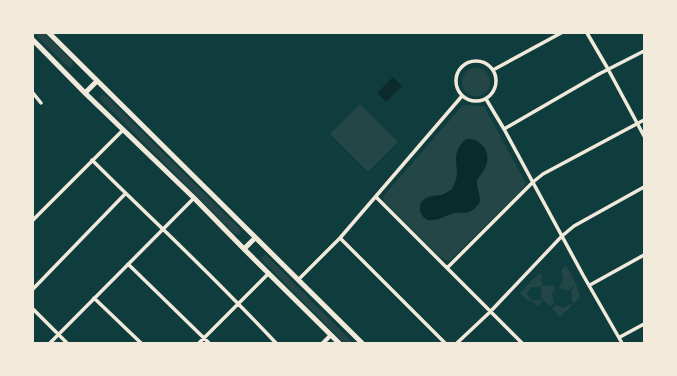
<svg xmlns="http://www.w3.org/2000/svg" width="677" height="376" viewBox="0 0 677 376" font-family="'Times New Roman',serif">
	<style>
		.green { fill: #244646 }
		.water { fill: #0a2a2b }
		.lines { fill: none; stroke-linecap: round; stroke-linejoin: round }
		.minor { stroke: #f1e9da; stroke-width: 3.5 }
		.tertiary { stroke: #f1e9da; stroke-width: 4 }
		.primary { stroke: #f1e9da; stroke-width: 5 }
	</style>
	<rect width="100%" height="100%" fill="#0f3d3e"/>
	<path class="green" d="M 34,33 L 44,33 L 72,61 L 73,65 L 70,68 L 66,65 Z
		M462 82a14 14 0 1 1 28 0a14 14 0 1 1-28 0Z
		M 102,94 L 107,97 L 241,230 L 240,235 L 235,234 L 101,100 L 100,97 Z
		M 360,104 L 398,142 L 368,172 L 330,134 Z
		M 463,105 L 484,106 L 526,184 L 521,191 L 451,259 L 448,261 L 440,257 L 384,201 L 383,198 L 385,194 Z
		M 265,255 L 267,256 L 353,343 L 344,343 L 264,262 L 261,257 Z
		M 566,265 L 576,284 L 569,290 L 559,288 L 563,280 L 561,270 Z
		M 539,273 L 542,275 L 541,280 L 543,284 L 539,287 L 532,287 L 527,292 C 528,299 533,303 539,299 L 542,302 L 538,306 L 534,302 L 527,300 L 520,293 Z
		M 576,284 L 580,296 L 577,301 L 574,303 L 571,300 L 572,296 L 571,291 Z
		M 543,285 L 549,286 L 552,285 L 555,288 L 552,294 L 554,303 L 550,306 L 540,297 L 542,291 L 540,288 Z
		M 571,304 L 572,305 L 560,317 L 552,309 L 557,305 L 563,308 Z"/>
	<path class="water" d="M 393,77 L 402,86 L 386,102 L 377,93 Z
		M 466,139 C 472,138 477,141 481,144 C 489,150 489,162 484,170 C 482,174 478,177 477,181 C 476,188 481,195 480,202 C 477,206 474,210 471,211 C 465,214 460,212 455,213 C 445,215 438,222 427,220 C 423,217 419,213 420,207 C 422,196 432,196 441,195 C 445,194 449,191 452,189 C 465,168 446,157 466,139 Z"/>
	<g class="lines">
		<path class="minor" d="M 587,33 L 608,69 L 644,136
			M456 81a20 20 0 1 1 40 0a20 20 0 1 1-40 0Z
			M 493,70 L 561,33
			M 33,93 L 41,103
			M 486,99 L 504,129 L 583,275 L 622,343
			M 504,129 L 599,74 L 644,51
			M 92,160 C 117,185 143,210 169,235 C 205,270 241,306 276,343
			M 376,197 L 522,343
			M 33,220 L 123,130
			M 340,238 L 445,343
			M 128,264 L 209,343
			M 447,268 L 533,182 L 543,174 L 644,120
			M 298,280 L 340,238 L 462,96
			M 590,285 L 644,255
			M 33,289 L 125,194
			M 94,298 L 141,343
			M 33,309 L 67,343
			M 620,337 L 644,324
			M 50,343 L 194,198
			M 199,343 L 269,273
			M 457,343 L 490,312 L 562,236 L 574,226 L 644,187"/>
		<path class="tertiary" d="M 323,343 L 331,335"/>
		<path class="primary" d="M 49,33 L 362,343
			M 33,40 L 85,93 L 194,198 L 244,249 L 339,343
			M 85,93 L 97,81
			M 244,249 L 255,238"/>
	</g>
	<rect width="677" height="376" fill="none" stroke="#f1e9da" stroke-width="68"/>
</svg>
